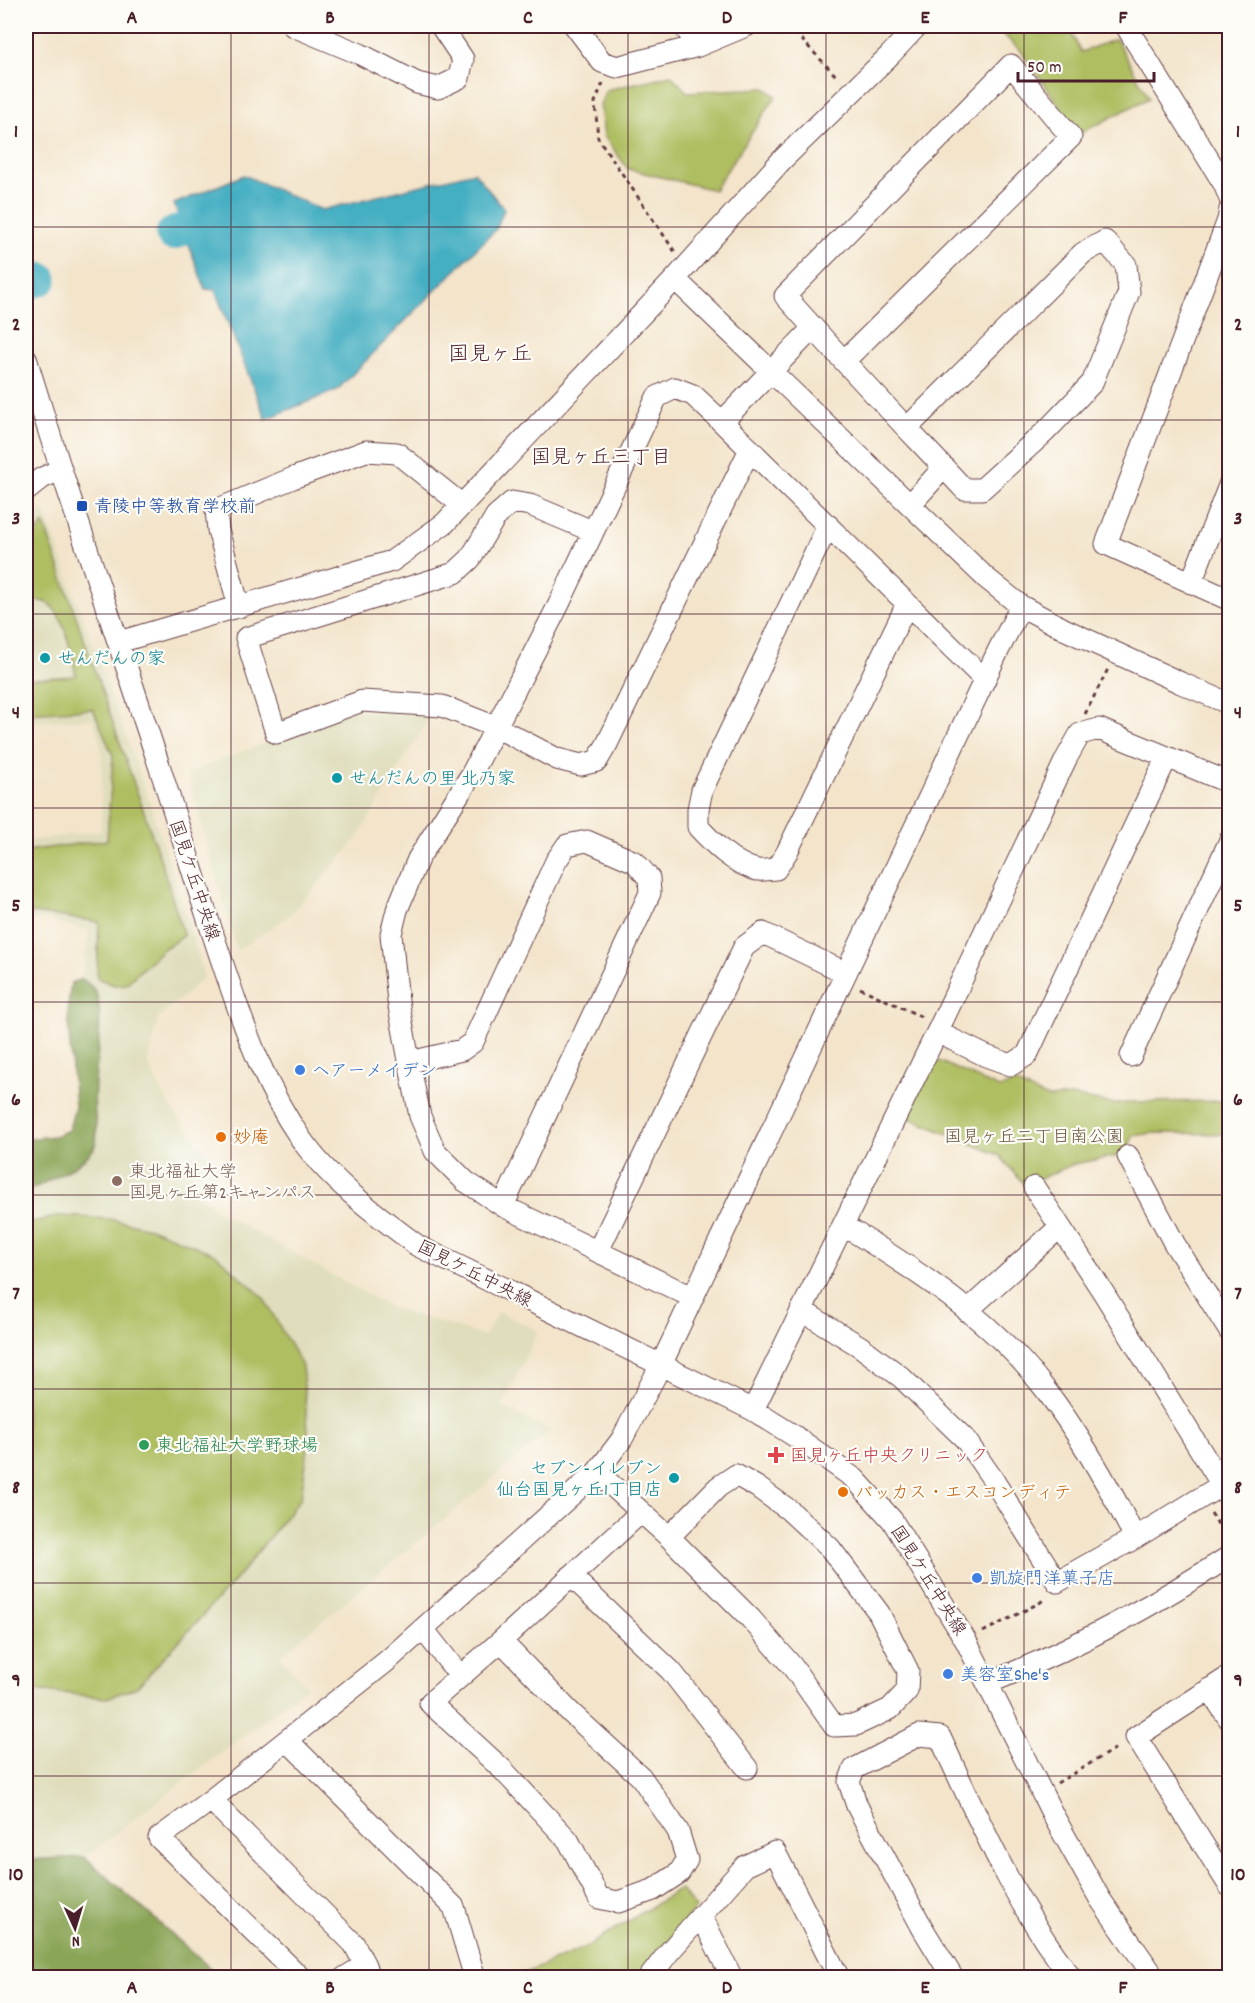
<svg xmlns="http://www.w3.org/2000/svg" width="1255" height="2003" viewBox="0 0 1255 2003" font-family="Dekko,'Klee One',sans-serif">
	<style>
		.built { fill: #dfddbb }
		.green { fill: #aebe61; stroke: #7c6e46; stroke-width: 1.5 }
		.forest { fill: #8aa557; stroke: #6a6241; stroke-width: 1.5 }
		.water { fill: #44afc2; stroke: #476776; stroke-width: 1.5 }
		.lines { fill: none; stroke-linecap: round; stroke-linejoin: round }
		.river { stroke: #44afc2; stroke-width: 33 }
		.minor-casing { stroke: #633d43; stroke-width: 23 }
		.path { stroke: #633d43; stroke-width: 3; stroke-dasharray: 4.5 4.5; stroke-linecap: butt }
		.minor { stroke: #fff; stroke-width: 21 }
		.grid { fill: none; stroke: #4a1f2b; stroke-width: 1.5; stroke-opacity: 0.55 }
		.transit-dot { fill: #1a4fb4; stroke: #fdfcf7; stroke-width: 2 }
		.culture-dot { fill: #0f9aa8; stroke: #fdfcf7; stroke-width: 2 }
		.shop-dot { fill: #3f7fe0; stroke: #fdfcf7; stroke-width: 2 }
		.food-dot { fill: #e8710a; stroke: #fdfcf7; stroke-width: 2 }
		.education-dot { fill: #8d6e63; stroke: #fdfcf7; stroke-width: 2 }
		.leisure-dot { fill: #2e9e5b; stroke: #fdfcf7; stroke-width: 2 }
		.health-dot { fill: #e0444e; stroke: #fdfcf7; stroke-width: 2 }
		.labels { text-anchor: middle; stroke-width: 4.5; stroke-linejoin: round; paint-order: stroke }
		.transit-label { font-size: 18px; fill: #164399; stroke: #fdfcf7; text-anchor: start }
		.culture-label { font-size: 18px; fill: #0d838f; stroke: #fdfcf7; text-anchor: start }
		.street-label { font-size: 18px; fill: #4a1f2b; stroke: #fdfcf7 }
		.shop-label { font-size: 18px; fill: #366cbe; stroke: #fdfcf7; text-anchor: start }
		.park-label { font-size: 18px; fill: #6d573e; stroke: #fdfcf7 }
		.food-label { font-size: 18px; fill: #c56008; stroke: #fdfcf7; text-anchor: start }
		.education-label { font-size: 18px; fill: #785e54; stroke: #fdfcf7; text-anchor: start }
		.leisure-label { font-size: 18px; fill: #27864d; stroke: #fdfcf7; text-anchor: start }
		.health-label { font-size: 18px; fill: #be3a42; stroke: #fdfcf7; text-anchor: start }
		.neighbourhood-label { font-size: 20px; fill: #4a1f2b; stroke: #fdfcf7 }
		.quarter-label { font-size: 21px; fill: #4a1f2b; stroke: #fdfcf7 }
		.neatline { fill: none; stroke: #4a1f2b; stroke-width: 2 }
		.grid-label { font-size: 20px; text-anchor: middle; font-weight: bold; fill: #4a1f2b }
	</style>
	<rect width="100%" height="100%" fill="#fdfcf7"/>
	<filter id="ink" filterUnits="userSpaceOnUse"><feTurbulence type="fractalNoise" baseFrequency=".0167" numOctaves="2"/><feDisplacementMap in="SourceGraphic" scale="12" xChannelSelector="R" yChannelSelector="G"/><feConvolveMatrix kernelMatrix="1 2 1 2 8 2 1 2 1" color-interpolation-filters="sRGB"/></filter>
	<filter id="wash" filterUnits="userSpaceOnUse"><feTurbulence type="fractalNoise" baseFrequency=".008" numOctaves="4" result="noise"/><feDisplacementMap in="SourceGraphic" scale="24" xChannelSelector="R" yChannelSelector="G"/><feGaussianBlur stdDeviation="1.35" result="paint"/><feColorMatrix in="noise" values="0 0 0 0 0 0 0 0 0 0 0 0 0 0 0 0 0 1.4 0 .05"/><feComposite in="paint" operator="in"/></filter>
	<g filter="url(#wash)">
		<rect width="100%" height="100%" fill="#f3e4ca"/>
		<path class="built" d="M 43,507 L 145,789 L 192,934 L 204,977 L 158,1019 L 148,1064 L 170,1106 L 216,1167 L 202,1195 L 217,1211 L 392,1308 L 484,1336 L 499,1312 L 538,1331 L 502,1407 L 551,1430 L 280,1656 L 307,1687 L 85,1857 L 26,1860 L 26,1158 L 92,1131 L 71,1045 L 89,930 L 43,920 L 26,920 L 26,841 L 101,831 L 102,749 L 92,719 L 26,723 L 26,532 Z
			M 349,711 L 432,714 L 354,843 L 290,915 L 237,951 L 187,773 Z"/>
		<path class="green" d="M 994,26 L 1068,26 L 1081,52 L 1116,39 L 1149,98 L 1079,134 L 1021,51 Z
			M 671,75 L 687,92 L 765,88 L 776,96 L 714,190 L 628,169 L 604,136 L 600,105 L 606,90 Z
			M 44,524 L 161,861 L 184,936 L 163,949 L 126,984 L 114,985 L 97,978 L 99,922 L 26,912 L 26,851 L 107,840 L 113,756 L 93,709 L 26,713 L 26,679 L 76,676 C 72,657 65,610 45,602 C 39,600 31,601 26,600 C 25,568 20,549 44,524 Z
			M 932,1058 L 999,1088 L 1015,1083 L 1048,1098 L 1071,1096 L 1116,1104 L 1134,1102 L 1229,1101 L 1229,1134 L 1153,1133 L 1133,1136 L 1127,1151 L 1117,1156 L 1074,1164 L 1025,1185 L 999,1155 L 904,1116 Z
			M 61,1216 L 110,1219 L 150,1228 L 215,1254 L 263,1297 L 302,1366 L 309,1441 L 301,1498 L 236,1579 L 137,1687 L 107,1698 L 26,1689 L 26,1223 Z
			M 680,1889 L 696,1908 L 642,1977 L 514,1978 L 590,1945 Z"/>
		<path class="forest" d="M 82,979 C 90,985 96,989 98,1000 C 104,1037 91,1077 95,1115 C 96,1126 99,1142 92,1151 C 77,1169 46,1181 26,1192 L 26,1139 L 55,1136 L 69,1130 L 75,1106 L 69,1034 L 68,1006 L 71,983 Z
			M 85,1857 L 220,1977 L 26,1977 L 26,1860 Z"/>
		<path class="water" d="M 474,172 L 504,209 L 497,228 L 337,390 L 266,419 L 215,290 L 205,289 L 174,204 L 244,175 L 322,210 Z"/>
		<g class="lines">
			<path class="river" d="M 172,234 L 183,229
				M 26,284 L 41,279"/>
		</g>
	</g>
	<g filter="url(#ink)">
		<g class="lines">
			<g class="minor-casing">
				<path id="minor" d="M 293,26 L 360,54 L 417,83 L 438,88 L 459,78 L 463,59 L 441,26
					M 575,26 L 602,62 L 617,67 L 698,46 L 746,26
					M 684,26 L 698,46
					M 1126,26 L 1224,184 L 1230,199
					M 1230,209 L 1228,220 L 1106,544 L 1230,600
					M 675,279 L 986,578 L 1021,606 L 1064,629 L 1181,683 L 1230,704
					M 26,358 C 70,504 121,647 168,793 C 188,856 207,919 229,982 C 248,1038 267,1090 301,1139 C 330,1181 378,1216 418,1246 L 753,1410 L 796,1437 L 855,1479 L 892,1520 L 966,1641 L 1054,1817 L 1100,1899 L 1155,1978
					M 844,361 L 1071,137 L 1011,65 L 785,296 C 843,362 904,425 964,489 L 982,489 L 1045,432 L 1092,383 L 1129,292 L 1126,265 L 1105,241 L 1083,253 L 907,428
					M 722,422 L 813,328
					M 26,491 L 42,478 L 60,470
					M 910,505 L 944,467
					M 828,525 L 702,790 L 698,809 L 698,827 C 714,844 733,864 757,870 C 763,871 770,869 776,869 L 787,852 L 907,604
					M 592,531 L 530,505 L 512,502 L 496,516 L 470,559 L 455,573 L 246,638 L 276,733 L 362,701 L 442,706 L 496,727 L 557,759 L 581,765 L 597,761 L 607,744 L 750,449
					M 1191,583 L 1230,483
					M 239,607 L 218,530 L 216,510 L 293,478 L 366,451 L 397,453 L 462,505
					M 119,642 L 392,561 L 445,523 L 675,279 L 781,161 L 890,55 L 917,26
					M 937,1032 L 986,1056 L 1011,1065 L 1027,1055 L 1167,757
					M 1131,1056 L 1230,840
					M 410,1062 L 462,1050 L 473,1042 L 556,861 L 567,845 L 587,841 L 635,862 L 649,878 L 650,893 L 503,1206
					M 1128,1156 L 1174,1243 L 1230,1332
					M 1034,1187 L 1103,1292 L 1222,1485
					M 843,1225 C 916,1270 992,1319 1045,1389 C 1080,1435 1109,1486 1135,1538
					M 598,1251 L 744,947 L 763,933 L 846,973
					M 692,1297 L 503,1206 L 465,1181 L 435,1151 L 420,1116 L 413,1082 L 398,1001 L 391,934 L 397,910 L 418,859 L 471,775 L 496,727 L 558,606 L 657,397 L 675,388 L 693,395 L 722,422 L 985,680
					M 801,1310 L 861,1347 L 901,1377 L 965,1439 L 992,1478 L 1057,1582 L 1135,1538 L 1230,1480
					M 967,1311 L 1060,1227
					M 753,1410 L 940,1026 L 1066,759 L 1080,734 L 1099,729 L 1230,783
					M 597,1472 L 669,1537 L 751,1619 L 792,1666 L 834,1726 L 856,1725 L 890,1709 L 907,1691 L 908,1671 L 879,1613 L 830,1548 L 789,1510 L 757,1487 L 736,1475 L 718,1487 L 669,1537
					M 571,1576 L 671,1671 L 747,1768
					M 423,1629 L 460,1676
					M 501,1641 L 571,1713 L 641,1777 L 678,1831 L 687,1860 L 679,1873 L 653,1890 L 618,1902 L 599,1898 L 568,1840 L 502,1769 L 430,1703 L 501,1641 L 641,1512
					M 1230,1676 L 1136,1737 L 1230,1887
					M 988,1683 C 1072,1650 1154,1605 1230,1556
					M 1209,1689 L 1230,1720
					M 287,1740 L 454,1907 L 475,1978
					M 211,1800 L 354,1944 L 365,1965 L 369,1978
					M 701,1915 L 732,1978
					M 301,1978 L 159,1838 L 211,1800 L 387,1661 L 597,1472 L 622,1439 L 661,1365 L 999,649 L 1021,606
					M 344,1978 L 365,1965
					M 649,1978 L 669,1952 L 745,1866 L 775,1852 L 839,1978
					M 953,1978 L 923,1929 L 857,1806 L 849,1782 L 854,1769 L 919,1735 L 940,1737 C 978,1818 1016,1907 1072,1978"/>
			</g>
			<path class="path" d="M 789,26 L 838,78
				M 603,83 L 595,102 L 598,138 L 675,252
				M 1085,714 L 1108,669
				M 860,988 L 922,1017
				M 1211,1513 L 1227,1538
				M 983,1632 L 1041,1602 L 1045,1597
				M 1057,1783 L 1118,1747"/>
			<use href="#minor" class="minor"/>
		</g>
	</g>
	<path class="grid" d="M 231,26 L 231,1978M 429,26 L 429,1978M 628,26 L 628,1978M 826,26 L 826,1978M 1024,26 L 1024,1978M 26,227 L 1230,227M 26,420 L 1230,420M 26,614 L 1230,614M 26,808 L 1230,808M 26,1002 L 1230,1002M 26,1195 L 1230,1195M 26,1389 L 1230,1389M 26,1583 L 1230,1583M 26,1776 L 1230,1776"/>
	<rect class="transit-dot" x="76" y="500" width="12" height="12" rx="3"/>
	<g class="culture-dot">
		<circle cx="45" cy="658" r="6"/>
		<circle cx="337" cy="778" r="6"/>
		<circle cx="674" cy="1478" r="6"/>
	</g>
	<g class="shop-dot">
		<circle cx="300" cy="1070" r="6"/>
		<circle cx="977" cy="1578" r="6"/>
		<circle cx="948" cy="1674" r="6"/>
	</g>
	<g class="food-dot">
		<circle cx="221" cy="1137" r="6"/>
		<circle cx="843" cy="1492" r="6"/>
	</g>
	<circle class="education-dot" cx="117" cy="1181" r="6"/>
	<circle class="leisure-dot" cx="144" cy="1445" r="6"/>
	<path class="health-dot" d="M773 1446h6v6h6v6h-6v6h-6v-6h-6v-6h6z"/>
	<g class="labels">
		<g class="transit-label">
			<text x="94" y="512">青陵中等教育学校前</text>
		</g>
		<g class="culture-label">
			<text x="57" y="664">せんだんの家</text>
			<text x="349" y="784">せんだんの里 北乃家</text>
			<text x="662" y="1474" text-anchor="end">セブン-イレブン<tspan x="662" dy="21">仙台国見ヶ丘1丁目店</tspan></text>
		</g>
		<g class="street-label">
			<text transform="translate(195 880) rotate(72)" y="6">国見ケ丘中央線</text>
			<text transform="translate(475 1273) rotate(27)" y="6">国見ケ丘中央線</text>
			<text transform="translate(929 1580) rotate(58)" y="6">国見ケ丘中央線</text>
		</g>
		<g class="shop-label">
			<text x="312" y="1076">ヘアーメイデン</text>
			<text x="989" y="1584">凱旋門洋菓子店</text>
			<text x="960" y="1680">美容室She's</text>
		</g>
		<g class="park-label">
			<text x="1034" y="1142">国見ヶ丘二丁目南公園</text>
		</g>
		<g class="food-label">
			<text x="233" y="1143">妙庵</text>
			<text x="855" y="1498">バッカス・エスコンディテ</text>
		</g>
		<g class="education-label">
			<text x="129" y="1177">東北福祉大学<tspan x="129" dy="21">国見ヶ丘第2キャンパス</tspan></text>
		</g>
		<g class="leisure-label">
			<text x="156" y="1451">東北福祉大学野球場</text>
		</g>
		<g class="health-label">
			<text x="790" y="1461">国見ヶ丘中央クリニック</text>
		</g>
		<g class="neighbourhood-label">
			<text x="601" y="463">国見ヶ丘三丁目</text>
		</g>
		<g class="quarter-label">
			<text x="490" y="360">国見ヶ丘</text>
		</g>
	</g>
	<rect width="1255" height="2003" fill="none" stroke="#fdfcf7" stroke-width="66"/>
	<g transform="translate(75 1928) rotate(176)" stroke="#fdfcf7" stroke-width="4.5" paint-order="stroke">
	<path d="M0-4.5L10 22L0 15L-10 22Z" fill="#4a1f2b"/>
	<text y="-9" font-size="16" font-weight="bold" text-anchor="middle" fill="#4a1f2b">N</text>
	</g>
	<path d="M1018 72v9h136v-9" fill="none" stroke="#4a1f2b" stroke-width="3"/>
	<text x="1027" y="72" font-size="18" fill="#4a1f2b" stroke="#fdfcf7" stroke-width="4.5" paint-order="stroke">50 m</text>
	<rect x="33" y="33" width="1189" height="1937" class="neatline"/>
	<g class="grid-label">
		<text x="132" y="23">A</text>
		<text x="330" y="23">B</text>
		<text x="528" y="23">C</text>
		<text x="727" y="23">D</text>
		<text x="925" y="23">E</text>
		<text x="1123" y="23">F</text>
		<text x="16" y="137">1</text>
		<text x="1238" y="137">1</text>
		<text x="16" y="330">2</text>
		<text x="1238" y="330">2</text>
		<text x="16" y="524">3</text>
		<text x="1238" y="524">3</text>
		<text x="16" y="718">4</text>
		<text x="1238" y="718">4</text>
		<text x="16" y="911">5</text>
		<text x="1238" y="911">5</text>
		<text x="16" y="1105">6</text>
		<text x="1238" y="1105">6</text>
		<text x="16" y="1299">7</text>
		<text x="1238" y="1299">7</text>
		<text x="16" y="1493">8</text>
		<text x="1238" y="1493">8</text>
		<text x="16" y="1686">9</text>
		<text x="1238" y="1686">9</text>
		<text x="16" y="1880">10</text>
		<text x="1238" y="1880">10</text>
		<text x="132" y="1993">A</text>
		<text x="330" y="1993">B</text>
		<text x="528" y="1993">C</text>
		<text x="727" y="1993">D</text>
		<text x="925" y="1993">E</text>
		<text x="1123" y="1993">F</text>
	</g>
</svg>
